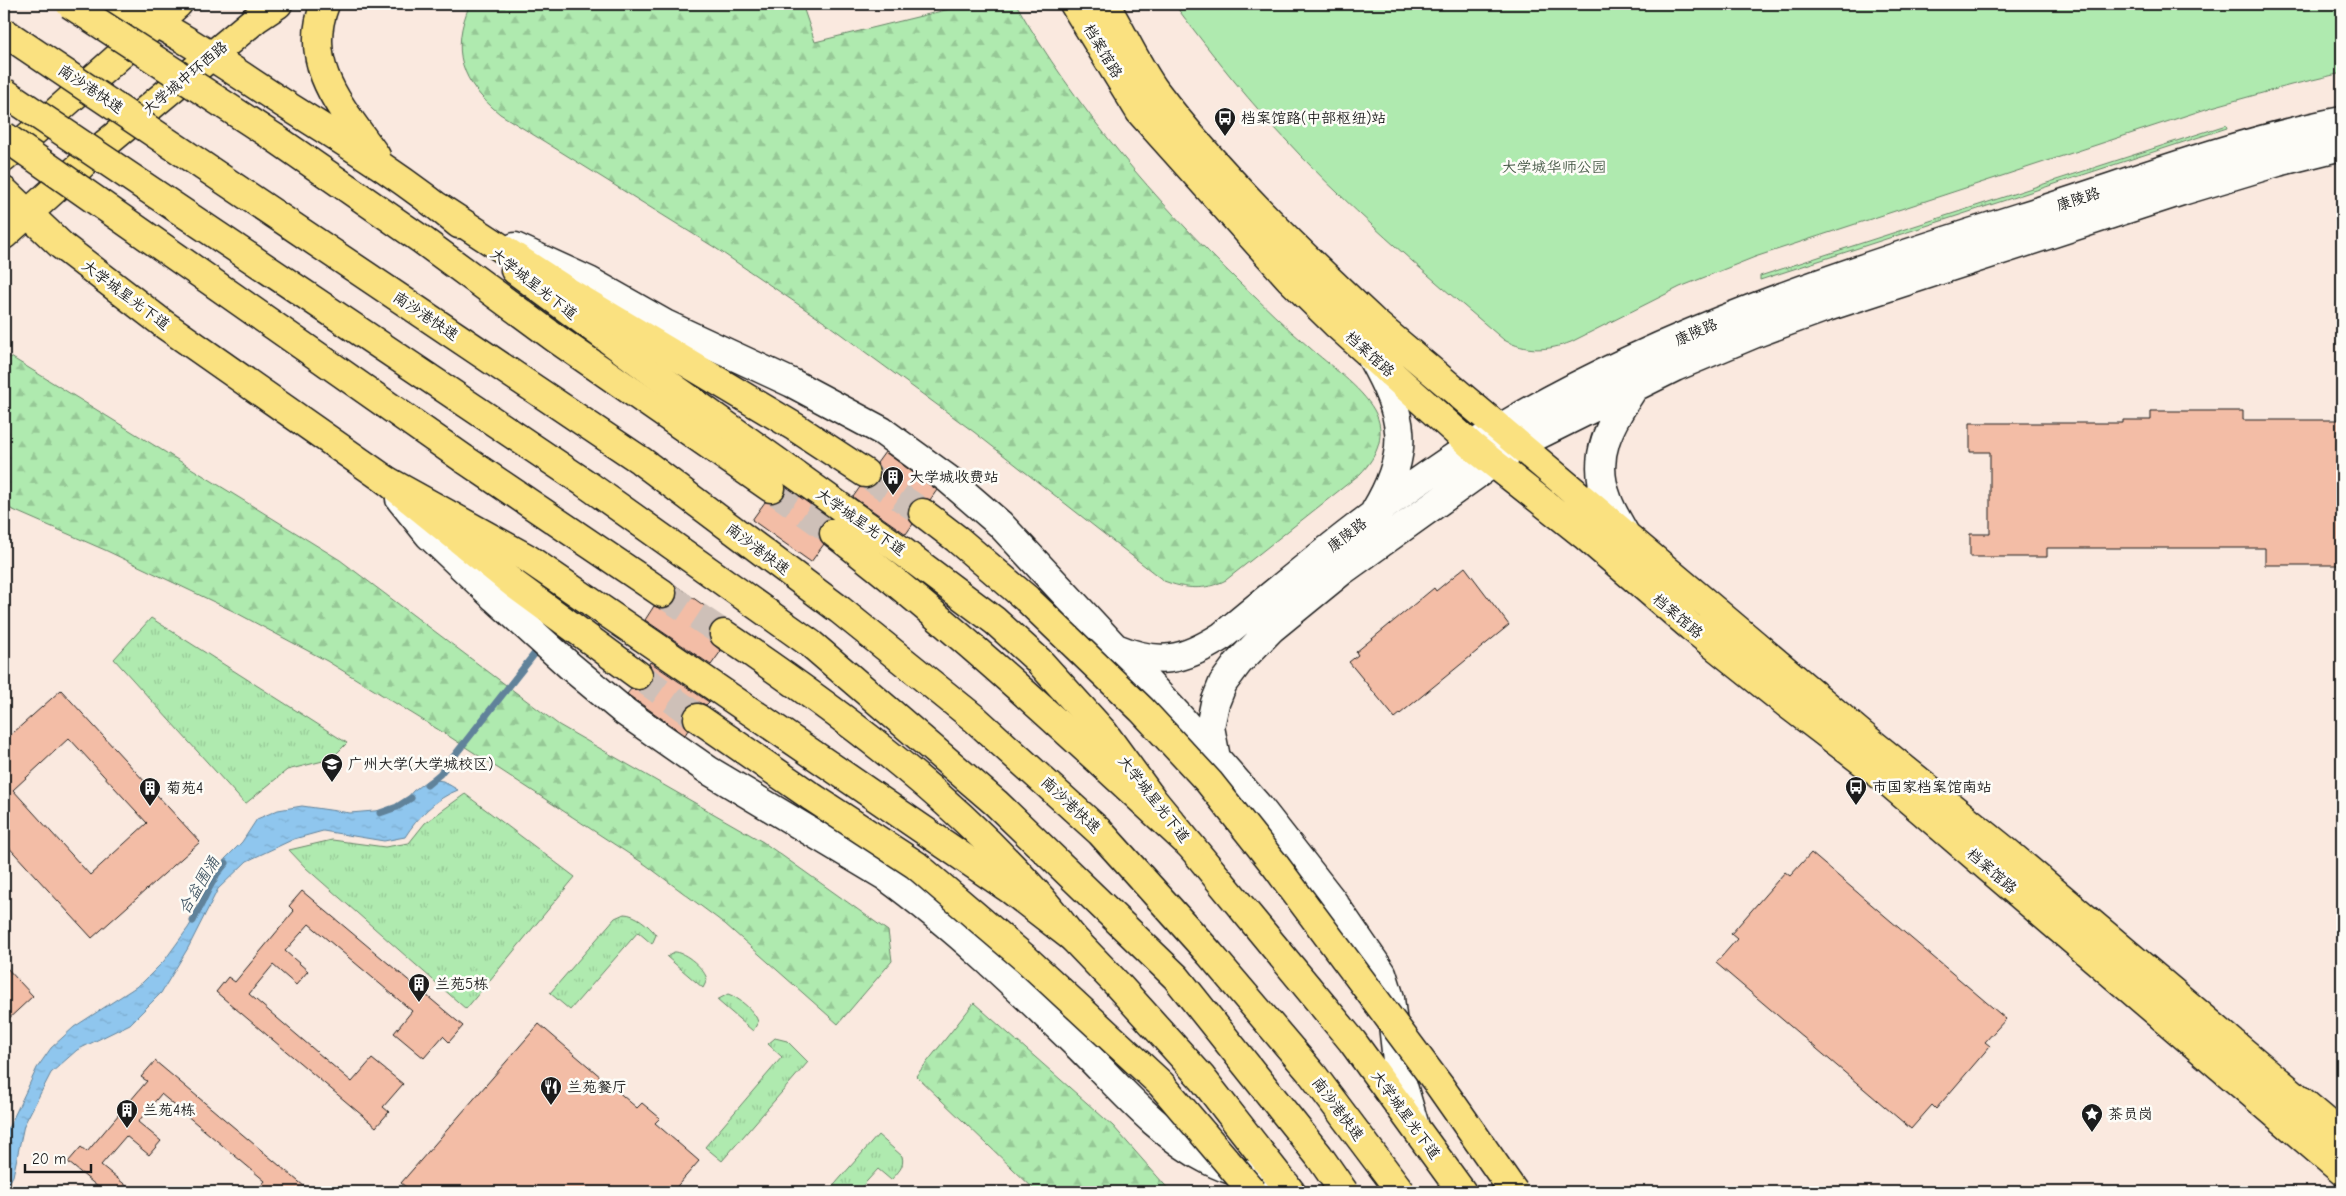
<svg xmlns="http://www.w3.org/2000/svg" width="2346" height="1196" viewBox="0 0 2346 1196" font-family="'Comic Neue','LXGW WenKai TC',sans-serif">
	<style>
		.grass { fill: url(#grass-tufts); stroke: #668366 }
		.forest { fill: url(#forest-firs); stroke: #668366 }
		.green { fill: #afeaaf; stroke: #668366 }
		.water { fill: url(#water-ripples); stroke: #61829a }
		.lines { fill: none; stroke-linecap: round; stroke-linejoin: round }
		.stream { stroke: #61829a; stroke-width: 7 }
		.building { fill: #f3bda6; stroke: #1c1c1c; fill-rule: evenodd }
		.highway-tunnel { stroke: #cec0b8; stroke-width: 28; stroke-dasharray: 28 14; stroke-linecap: butt }
		.minor-casing { stroke: #1c1c1c; stroke-width: 31 }
		.major-casing { stroke: #1c1c1c; stroke-width: 31 }
		.highway-casing { stroke: #1c1c1c; stroke-width: 31 }
		.minor { stroke: #fdfcf7; stroke-width: 28 }
		.major { stroke: #fae180; stroke-width: 28 }
		.highway { stroke: #fae180; stroke-width: 28 }
		.highway-bridge-casing { stroke: #1c1c1c; stroke-width: 31; stroke-linecap: butt }
		.highway-bridge { stroke: #fae180; stroke-width: 28 }
		.labels { text-anchor: middle; stroke-width: 5; stroke-linejoin: round; paint-order: stroke }
		.street-label { font-size: 15px; fill: #1c1c1c; stroke: #fdfcf7 }
		.poi-label { font-size: 15px; fill: #1c1c1c; stroke: #fdfcf7; text-anchor: start }
		.park-label { font-size: 15px; fill: #485a48; stroke: #fdfcf7 }
		.water-label { font-size: 16px; font-style: italic; fill: #445866; stroke: #fdfcf7 }
	</style>
	<defs>
		<pattern id="grass-tufts" width="24" height="20" patternUnits="userSpaceOnUse" patternTransform="scale(1.25)"><rect width="24" height="20" fill="#afeaaf"/><path d="M3 7l-1-3M5 7V3M7 7l1-3M15 17l-1-3M17 17v-4M19 17l1-3" fill="none" stroke="#96c896"/></pattern>
		<pattern id="forest-firs" width="22" height="20" patternUnits="userSpaceOnUse" patternTransform="scale(1.25)"><rect width="22" height="20" fill="#afeaaf"/><path d="M5 1l3.5 6h-7zM16 11l3.5 6h-7z" fill="#96c896"/></pattern>
		<pattern id="water-ripples" width="26" height="14" patternUnits="userSpaceOnUse" patternTransform="scale(1.25)"><rect width="26" height="14" fill="#8fc6ee"/><path d="M2 4q2-2 4 0t4 0M15 11q2-2 4 0t4 0" fill="none" stroke="#7baacc"/></pattern>
	</defs>
	<rect width="100%" height="100%" fill="#fae9df"/>
	<filter id="ink" filterUnits="userSpaceOnUse"><feTurbulence type="fractalNoise" baseFrequency=".02" numOctaves="2"/><feDisplacementMap in="SourceGraphic" scale="10" xChannelSelector="R" yChannelSelector="G"/><feConvolveMatrix kernelMatrix="1 2 1 2 8 2 1 2 1" color-interpolation-filters="sRGB"/></filter>
	<g filter="url(#ink)">
		<path class="grass" d="M 2226,125 L 2227,128 L 1760,280 L 1760,276 Z
			M 151,618 L 347,743 L 331,759 L 287,770 L 245,804 L 114,659 Z
			M 465,794 L 575,877 L 466,1009 L 306,868 L 289,850 L 332,840 L 385,847 L 409,843 L 425,823 Z
			M 624,914 C 635,914 649,925 656,935 L 652,944 L 638,932 L 570,1010 L 550,993 L 615,918 Z
			M 674,952 C 685,951 706,970 707,980 L 703,988 L 667,957 Z
			M 728,994 C 738,997 756,1012 758,1022 L 753,1031 L 717,1000 Z
			M 775,1038 L 787,1041 L 808,1062 L 722,1161 L 705,1147 L 782,1057 L 768,1044 Z
			M 878,1135 L 902,1156 C 905,1167 898,1172 891,1180 L 878,1169 L 857,1192 L 828,1192 Z"/>
		<path class="forest" d="M 470,4 L 802,4 L 815,42 L 970,4 L 1016,4 C 1075,107 1155,200 1240,283 C 1263,304 1285,327 1309,347 C 1329,365 1361,387 1374,410 C 1387,433 1378,456 1360,474 L 1226,580 C 1205,591 1185,589 1164,581 L 974,432 L 827,324 L 714,247 L 500,114 C 461,82 450,51 470,4 Z
			M 11,357 L 340,560 L 559,725 L 763,842 L 888,931 L 892,961 L 838,1024 L 725,924 L 646,865 L 447,735 L 327,661 L 233,611 L 105,550 L 4,506 L 4,358 Z
			M 974,1003 L 1113,1126 L 1171,1192 L 1037,1192 L 916,1076 Z"/>
		<path class="green" d="M 1174,4 L 2342,4 L 2342,73 L 2291,85 L 2212,107 L 1755,257 L 1680,287 L 1571,342 C 1548,351 1526,352 1504,340 C 1424,272 1344,205 1274,127 C 1238,88 1206,46 1174,4 Z"/>
		<path class="water" d="M 429,779 L 443,781 L 458,790 C 436,798 417,818 405,837 L 384,841 L 323,831 L 294,839 L 247,861 L 218,889 L 188,948 L 161,993 L 130,1024 L 77,1050 L 51,1073 L 24,1125 L 13,1176 L 4,1192 L 4,1134 L 11,1123 L 37,1068 L 51,1048 L 74,1027 L 142,983 L 164,961 L 188,928 L 218,879 L 225,859 L 242,842 L 257,819 L 278,810 L 302,806 L 350,813 L 398,809 L 413,791 Z"/>
		<g class="lines">
			<path class="stream" d="M 427,785 L 440,774 L 536,652
				M 380,813 L 397,807 L 411,798
				M 193,921 L 215,876 L 226,863"/>
		</g>
		<path class="building" d="M 2151,411 L 2243,411 L 2243,420 L 2342,420 L 2342,565 L 2265,565 L 2265,548 L 2047,548 L 2047,557 L 1970,557 L 1970,534 L 1990,534 L 1990,452 L 1970,452 L 1970,423 L 2123,423 L 2123,420 L 2151,420 Z
			M 885,452 L 937,490 L 930,500 L 917,498 L 910,504 L 908,511 L 908,519 L 913,524 L 906,534 L 853,497 L 860,487 L 872,487 L 878,482 L 881,473 L 877,463 Z
			M 786,487 L 829,518 L 822,523 L 819,530 L 819,538 L 824,544 L 811,562 L 752,520 L 765,502 L 777,502 L 784,497 Z
			M 1465,567 L 1509,625 L 1395,718 L 1349,662 L 1358,655 L 1356,652 L 1434,588 L 1436,591 Z
			M 675,585 L 723,619 L 717,620 L 711,625 L 709,632 L 710,641 L 721,651 L 711,665 L 645,620 L 654,606 L 661,609 L 668,607 L 675,602 L 678,594 Z
			M 650,662 L 709,702 L 706,705 L 699,702 L 692,704 L 685,709 L 682,717 L 684,724 L 688,730 L 685,735 L 627,694 L 631,689 L 644,689 L 651,684 L 654,676 L 649,664 Z
			M 61,690 L 200,842 L 92,938 L 4,842 L 4,741 ZM 69,738 L 147,823 L 90,875 L 13,790 Z
			M 1811,853 L 2006,1019 L 1985,1042 L 1990,1046 L 1936,1109 L 1932,1105 L 1911,1129 L 1716,963 L 1737,939 L 1731,934 L 1785,872 L 1790,876 Z
			M 302,891 L 463,1026 L 449,1042 L 443,1036 L 424,1058 L 394,1033 L 412,1011 L 309,924 L 285,951 L 308,971 L 296,985 L 273,965 L 249,994 L 352,1082 L 372,1059 L 403,1084 L 383,1107 L 389,1112 L 376,1127 L 216,992 L 228,977 L 235,982 L 294,911 L 289,906 Z
			M 4,965 L 33,996 L 4,1023 Z
			M 539,1024 L 637,1108 L 642,1103 L 660,1118 L 655,1123 L 699,1161 L 672,1192 L 412,1192 L 401,1183 Z
			M 155,1061 L 311,1192 L 256,1192 L 265,1181 L 161,1094 L 138,1122 L 161,1141 L 149,1155 L 126,1136 L 101,1165 L 134,1192 L 104,1192 L 68,1162 L 81,1147 L 87,1152 L 147,1081 L 141,1077 Z"/>
		<g class="lines">
			<path class="highway-tunnel" d="M 865,473 L 923,513
				M 771,488 L 834,533
				M 662,593 L 724,634
				M 638,675 L 698,718"/>
			<g class="minor-casing">
				<path id="minor" d="M 515,247 L 589,281 L 665,324 L 792,383 L 882,431 L 948,479 L 1000,524 L 1178,715 L 1259,807 L 1331,899 L 1382,973 L 1390,998 L 1398,1069 L 1414,1123
					M 1371,357 C 1404,416 1412,450 1375,511
					M 400,499 L 429,535 L 495,598 L 571,667 L 625,712 L 708,770 L 885,876 C 955,927 1019,989 1081,1049 C 1120,1088 1160,1136 1210,1161 C 1233,1173 1261,1178 1286,1185
					M 1626,536 C 1620,524 1611,511 1607,498 C 1590,454 1612,422 1635,386
					M 1116,648 C 1159,666 1183,661 1222,636 C 1310,563 1399,489 1497,430 C 1665,329 1851,271 2036,212 C 2137,180 2238,141 2342,121
					M 1216,758 L 1210,727 L 1215,703 L 1223,683 L 1238,663 L 1271,629 L 1342,571 L 1518,445 L 1675,367 L 1756,333 L 1821,309 L 2182,191 L 2278,162 L 2342,146"/>
			</g>
			<g class="major-casing">
				<path id="major" d="M 120,4 C 178,32 229,68 283,103 C 343,141 404,178 459,224
					M 325,4 C 301,65 342,108 376,156
					M 1074,4 L 1140,112 L 1289,278 L 1336,324 L 1472,446 L 1584,535 L 1691,627 L 1786,703 L 1879,774 L 2342,1171
					M 1105,4 C 1122,32 1137,66 1156,92 C 1218,174 1300,253 1375,323 L 1862,735 L 2006,851 L 2342,1135
					M 4,158 L 178,4
					M 4,191 L 62,246 L 165,325 L 386,480 L 527,558 L 1011,890 L 1073,938 L 1117,984 L 1202,1078 L 1291,1192
					M 4,235 L 97,151 L 257,18 L 278,4
					M 515,270 L 674,388 L 898,548 L 995,621 L 1038,660 L 1104,733 L 1153,800 L 1352,1041 L 1462,1192"/>
			</g>
			<g class="highway-casing">
				<path id="highway" d="M 275,138 L 422,240 L 555,338 L 771,488
					M 440,208 L 567,291 L 795,427 L 865,473
					M 464,459 L 662,593
					M 386,480 L 514,584 L 638,675
					M 923,513 L 957,539 L 1027,599
					M 834,533 C 959,630 1075,738 1191,846
					M 724,634 C 835,709 943,789 1032,888 C 1047,904 1060,921 1073,938
					M 698,718 L 812,797"/>
			</g>
			<use href="#minor" class="minor"/>
			<use href="#major" class="major"/>
			<use href="#highway" class="highway"/>
			<g class="highway-bridge-casing">
				<path id="highway-bridge" d="M 70,4 L 275,138
					M 4,32 L 640,460 L 840,610 L 975,719 L 1100,832 L 1210,954 L 1313,1075 L 1401,1192
					M 4,92 L 585,483 L 811,644 L 996,803 L 1176,977 L 1319,1156 L 1344,1192
					M 4,136 L 464,459
					M 1027,599 L 1142,710 L 1209,782 L 1275,865 L 1439,1085 L 1514,1192
					M 812,797 L 916,865 L 1026,959 L 1161,1084 L 1253,1192"/>
			</g>
			<use href="#highway-bridge" class="highway-bridge"/>
		</g>
	</g>
	<defs>
		<g id="bus-pin" transform="scale(1.125)"><path d="M0 17L-7.5 6A9.5 9.5 0 1 1 7.5 6Z" fill="#1c1c1c" stroke="#fdfcf7"/><path d="M-5-6H5V4H4V6H2V4H-2V6H-4V4H-5ZM-3.5-4V0h7V-4ZM-3.5 1.2v1.5H-2V1.2ZM2 1.2v1.5H3.5V1.2Z" fill="#fff"/></g>
		<g id="building-pin" transform="scale(1.125)"><path d="M0 17L-7.5 6A9.5 9.5 0 1 1 7.5 6Z" fill="#1c1c1c" stroke="#fdfcf7"/><path d="M-4-6H4V6H1V3H-1V6H-4ZM-2.5-4.3h1.7v1.8h-1.7ZM.8-4.3h1.7v1.8H.8ZM-2.5-1h1.7V.8h-1.7ZM.8-1h1.7V.8H.8Z" fill="#fff"/></g>
		<g id="university-pin" transform="scale(1.125)"><path d="M0 17L-7.5 6A9.5 9.5 0 1 1 7.5 6Z" fill="#1c1c1c" stroke="#fdfcf7"/><path d="M0-5L7-2L0 1L-7-2ZM-4 1L0 2.5L4 1V4Q0 6-4 4Z" fill="#fff"/></g>
		<g id="restaurant-pin" transform="scale(1.125)"><path d="M0 17L-7.5 6A9.5 9.5 0 1 1 7.5 6Z" fill="#1c1c1c" stroke="#fdfcf7"/><path d="M-5-6h1v4h1v-4h1v4h1v-4h1v5L-1.5 .5V6h-2V.5L-5-1ZM5-6V6H3V1.5H1.5Q1.5-4 5-6Z" fill="#fff"/></g>
		<g id="sight-pin" transform="scale(1.125)"><path d="M0 17L-7.5 6A9.5 9.5 0 1 1 7.5 6Z" fill="#1c1c1c" stroke="#fdfcf7"/><path d="M0-6L1.8-2.2L6-1.7L2.9 1.2L3.7 5.4L0 3.3L-3.7 5.4L-2.9 1.2L-6-1.7L-1.8-2.2Z" fill="#fff"/></g>
	</defs>
	<g fill-rule="evenodd">
		<use href="#bus-pin" x="1225" y="118"/>
		<use href="#building-pin" x="893" y="477"/>
		<use href="#university-pin" x="332" y="764"/>
		<use href="#bus-pin" x="1856" y="787"/>
		<use href="#building-pin" x="150" y="788"/>
		<use href="#building-pin" x="419" y="984"/>
		<use href="#restaurant-pin" x="551" y="1087"/>
		<use href="#building-pin" x="127" y="1110"/>
		<use href="#sight-pin" x="2092" y="1114"/>
	</g>
	<g class="labels">
		<g class="street-label">
			<text transform="translate(1103 51) rotate(59)" y="5">档案馆路</text>
			<text transform="translate(185 78) rotate(-40)" y="5">大学城中环西路</text>
			<text transform="translate(91 89) rotate(34)" y="5">南沙港快速</text>
			<text transform="translate(2078 199) rotate(-18)" y="5">康陵路</text>
			<text transform="translate(534 284) rotate(38)" y="5">大学城星光下道</text>
			<text transform="translate(126 295) rotate(37)" y="5">大学城星光下道</text>
			<text transform="translate(426 316) rotate(34)" y="5">南沙港快速</text>
			<text transform="translate(1696 332) rotate(-24)" y="5">康陵路</text>
			<text transform="translate(1370 354) rotate(42)" y="5">档案馆路</text>
			<text transform="translate(861 522) rotate(35)" y="5">大学城星光下道</text>
			<text transform="translate(1347 535) rotate(-38)" y="5">康陵路</text>
			<text transform="translate(758 549) rotate(37)" y="5">南沙港快速</text>
			<text transform="translate(1678 616) rotate(40)" y="5">档案馆路</text>
			<text transform="translate(1154 799) rotate(52)" y="5">大学城星光下道</text>
			<text transform="translate(1071 805) rotate(43)" y="5">南沙港快速</text>
			<text transform="translate(1992 871) rotate(41)" y="5">档案馆路</text>
			<text transform="translate(1338 1109) rotate(53)" y="5">南沙港快速</text>
			<text transform="translate(1406 1115) rotate(54)" y="5">大学城星光下道</text>
		</g>
		<g class="poi-label">
			<text x="1241" y="123">档案馆路(中部枢纽)站</text>
			<text x="909" y="482">大学城收费站</text>
			<text x="348" y="769">广州大学(大学城校区)</text>
			<text x="1872" y="792">市国家档案馆南站</text>
			<text x="166" y="793">菊苑4</text>
			<text x="435" y="989">兰苑5栋</text>
			<text x="567" y="1092">兰苑餐厅</text>
			<text x="143" y="1115">兰苑4栋</text>
			<text x="2108" y="1119">茶员岗</text>
		</g>
		<g class="park-label">
			<text x="1554" y="172">大学城华师公园</text>
		</g>
		<g class="water-label">
			<text transform="translate(198 885) rotate(-59)" y="6">合益围涌</text>
		</g>
	</g>
	<rect width="2346" height="1196" fill="none" stroke="#fdfcf7" stroke-width="20"/>
	<rect x="10" y="10" width="2326" height="1176" fill="none" stroke="#1c1c1c" stroke-width="2" filter="url(#ink)"/>
	<path d="M25 1164v8h66v-8" fill="none" stroke="#1c1c1c" stroke-width="2.5"/>
	<text x="32" y="1164" font-size="15" fill="#1c1c1c" stroke="#fdfcf7" stroke-width="4" paint-order="stroke">20 m</text>
</svg>
